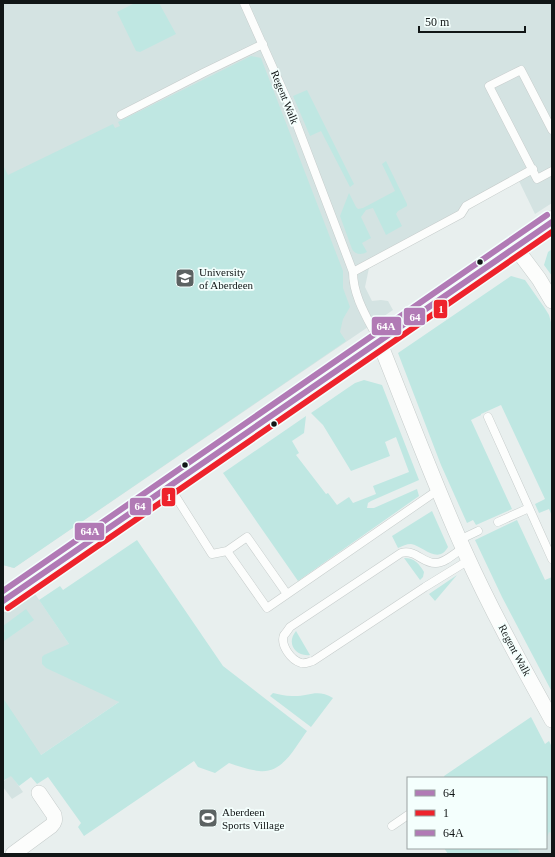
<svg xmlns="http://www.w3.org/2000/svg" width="555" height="857" viewBox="0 0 555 857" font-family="'Times New Roman',serif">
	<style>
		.built { fill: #d4e3e2 }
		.green { fill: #bfe7e2 }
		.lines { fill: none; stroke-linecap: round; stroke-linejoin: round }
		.service-casing { stroke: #c6cccb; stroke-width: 9 }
		.minor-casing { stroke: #c6cccb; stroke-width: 16 }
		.primary-casing { stroke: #c6cccb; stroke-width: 23 }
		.service { stroke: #fcfdfc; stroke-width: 8 }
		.minor { stroke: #fcfdfc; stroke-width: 15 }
		.primary { stroke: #fcfdfc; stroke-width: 22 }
		.bus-1-casing { stroke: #f4fffd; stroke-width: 9 }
		.bus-2-casing { stroke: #f4fffd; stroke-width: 9 }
		.bus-3-casing { stroke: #f4fffd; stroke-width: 9 }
		.bus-1 { stroke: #b17ab5; stroke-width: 6 }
		.bus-2 { stroke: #ee232c; stroke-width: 6 }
		.bus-3 { stroke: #b17ab5; stroke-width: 6 }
		.bus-dot { fill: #111616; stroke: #f4fffd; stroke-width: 1.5 }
		.labels { text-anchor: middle; stroke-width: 3.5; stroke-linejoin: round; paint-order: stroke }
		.street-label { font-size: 11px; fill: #111616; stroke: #f4fffd }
		.poi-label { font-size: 11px; fill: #111616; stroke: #f4fffd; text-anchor: start }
		.line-badge { stroke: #f4fffd; stroke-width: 1.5 }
		.badge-label { font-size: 11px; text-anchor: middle; font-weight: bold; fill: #fff }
	</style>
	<rect width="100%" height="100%" fill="#e8efee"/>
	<path class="built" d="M 3,3 L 552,3 L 552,203 L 535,214 L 519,181 L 469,208 L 463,217 L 369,268 L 365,287 L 372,301 L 381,300 L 388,301 L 393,310 L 14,568 L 3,565 Z
		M 29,585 L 84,666 L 119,702 L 38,757 L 3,722 L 3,603 Z
		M 11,775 L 23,792 L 12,799 L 3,787 L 3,782 Z
		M 546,808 L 552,808 L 552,854 L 459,854 L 455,848 L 546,848 Z"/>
	<path class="green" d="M 135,3 L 159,3 L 176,34 L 140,52 L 136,51 L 117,12 Z
		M 251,56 L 261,58 L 343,271 L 343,288 L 350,307 L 343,319 L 340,332 L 346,341 L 14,568 L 3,565 L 3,165 L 8,175 L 113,124 L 115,128 L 120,126 L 118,122 Z
		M 307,90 L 354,184 L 350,187 L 321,131 L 310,136 L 293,96 Z
		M 386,161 L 407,204 L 407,206 L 398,211 L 396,214 L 402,226 L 386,235 L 373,208 L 366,210 L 361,217 L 371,238 L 362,243 L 367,252 C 362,255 355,255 352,249 L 340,216 L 349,193 L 356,207 L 358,209 L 363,208 L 395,191 L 382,164 Z
		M 552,249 L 552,276 L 544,265 L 548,252 Z
		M 511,276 L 525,280 L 544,307 L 549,315 L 552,326 L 552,516 L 549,509 L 539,513 L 535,504 L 545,499 L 501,405 L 481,414 L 481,415 L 471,420 L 512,509 L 476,525 L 473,520 L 467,523 L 441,465 L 398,353 Z
		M 364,380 L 382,385 L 419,480 L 371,501 L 368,503 L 367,508 L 374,508 L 417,489 L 419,496 L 298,581 L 223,473 L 306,416 L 304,433 L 292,441 L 299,453 L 296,455 L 326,494 L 328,493 L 337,505 L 349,497 L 353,503 L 376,494 L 373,486 L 409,472 L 396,437 L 385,442 L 390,456 L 351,471 L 323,425 L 311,413 L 355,383 Z
		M 432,511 L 448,547 C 438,565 423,546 411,544 C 406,544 403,546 398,548 L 392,536 Z
		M 517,520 L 545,580 L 552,577 L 552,692 L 502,597 L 475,540 Z
		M 137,540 L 223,666 L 307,731 C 295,747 283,774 259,771 C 249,770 238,766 229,763 L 215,773 L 198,767 L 194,761 L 84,836 L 78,827 L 81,823 L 48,777 L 37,784 L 31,777 L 19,786 L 11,776 L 3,781 L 3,698 L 41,755 L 119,702 L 46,668 L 42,664 L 42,657 L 44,655 L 69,644 L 39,600 L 60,586 L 63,590 Z
		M 404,558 C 415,558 419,564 424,572 L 423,577 L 420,580 Z
		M 457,575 L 435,601 L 429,594 Z
		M 26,609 L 34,620 L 4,641 L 3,633 L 5,631 L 3,626 Z
		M 296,631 L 310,655 C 295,657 286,643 296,631 Z
		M 273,693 C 279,694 285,696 292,696 C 308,697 317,688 333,698 L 311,727 L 270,696 Z
		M 531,717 L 545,744 L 549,741 L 552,747 L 552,833 L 549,832 L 546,840 L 546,778 L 445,778 L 444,776 Z
		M 444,848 L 517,848 L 520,853 L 448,854 Z"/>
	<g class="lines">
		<g class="service-casing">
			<path id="service" d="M 244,3 L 289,104 L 353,272 C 353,297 368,319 379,341
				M 121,115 L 205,72 L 263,44
				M 552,130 L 521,70 L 489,86 L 537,179 L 552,171
				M 353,272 L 461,214 L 466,206 L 533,169
				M 488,417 L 552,559
				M 169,486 L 212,554 L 227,551
				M 498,522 L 529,508
				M 459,540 L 478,531
				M 463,548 C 455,553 445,563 436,563 C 423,564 416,549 401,553 L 290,627 C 288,630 286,633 284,635 C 280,645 291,660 301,663 C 305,664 309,662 313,661 L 425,587 L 469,560
				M 287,594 L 247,537 L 227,551 L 267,608 L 438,490
				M 392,826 L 408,815"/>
		</g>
		<g class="minor-casing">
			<path id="minor" d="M 515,247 L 539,279 L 552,301
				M 379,341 C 407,411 433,481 464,550 C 490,608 521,664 552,720
				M 13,854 L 51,826 C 55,822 55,820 54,815 L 39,793"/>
		</g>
		<g class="primary-casing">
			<path id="primary" d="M 3,601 L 552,222"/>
		</g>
		<use href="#service" class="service"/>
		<use href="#minor" class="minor"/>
		<use href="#primary" class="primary"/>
		<g class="bus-1-casing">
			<path id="bus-1" d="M 3,601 L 552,222"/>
		</g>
		<g class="bus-2-casing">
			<path id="bus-2" d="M 8,608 L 552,232"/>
		</g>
		<g class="bus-3-casing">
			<path id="bus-3" d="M 3,591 L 547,215"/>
		</g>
		<use href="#bus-1" class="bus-1"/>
		<use href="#bus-2" class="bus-2"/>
		<use href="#bus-3" class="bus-3"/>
	</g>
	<defs>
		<g id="university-square" transform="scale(1)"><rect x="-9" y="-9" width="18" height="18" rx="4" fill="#5c6262" stroke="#f4fffd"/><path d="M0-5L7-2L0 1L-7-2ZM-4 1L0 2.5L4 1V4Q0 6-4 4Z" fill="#fff"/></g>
		<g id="stadium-square" transform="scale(1)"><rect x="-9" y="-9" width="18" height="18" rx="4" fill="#5c6262" stroke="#f4fffd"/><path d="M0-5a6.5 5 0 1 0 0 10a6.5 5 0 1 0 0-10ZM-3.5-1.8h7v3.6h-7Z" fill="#fff"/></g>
	</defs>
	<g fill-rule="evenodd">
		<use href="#university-square" x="185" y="278"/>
		<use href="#stadium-square" x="208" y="818"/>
	</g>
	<g class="bus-dot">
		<circle cx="480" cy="262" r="3.5"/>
		<circle cx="274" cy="424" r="3.5"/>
		<circle cx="185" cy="465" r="3.5"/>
	</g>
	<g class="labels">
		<g class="street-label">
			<text transform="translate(285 97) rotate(68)" y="4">Regent Walk</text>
			<text transform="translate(515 650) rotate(62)" y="4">Regent Walk</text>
		</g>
		<g class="poi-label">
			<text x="199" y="276">University<tspan x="199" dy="13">of Aberdeen</tspan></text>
			<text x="222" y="816">Aberdeen<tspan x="222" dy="13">Sports Village</tspan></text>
		</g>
	</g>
	<g class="line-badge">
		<rect x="433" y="299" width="15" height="20" rx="4" fill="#ee232c"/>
		<rect x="403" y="307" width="23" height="19" rx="4" fill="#b17ab5"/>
		<rect x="371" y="316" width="31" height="20" rx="4" fill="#b17ab5"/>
		<rect x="161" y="487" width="15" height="20" rx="4" fill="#ee232c"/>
		<rect x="129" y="497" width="23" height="19" rx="4" fill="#b17ab5"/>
		<rect x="74" y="522" width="31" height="19" rx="4" fill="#b17ab5"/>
	</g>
	<g class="badge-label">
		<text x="441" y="313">1</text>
		<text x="415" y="321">64</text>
		<text x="386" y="330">64A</text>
		<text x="169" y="501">1</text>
		<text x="140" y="510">64</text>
		<text x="90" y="535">64A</text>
	</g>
	<rect width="555" height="857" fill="none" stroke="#111616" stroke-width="8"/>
	<rect x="407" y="777" width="140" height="72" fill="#f4fffd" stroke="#99a2a1"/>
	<rect x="415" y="790" width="20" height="6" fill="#b17ab5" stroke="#99a2a1"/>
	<text x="443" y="797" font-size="12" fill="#111616">64</text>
	<rect x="415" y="810" width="20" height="6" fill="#ee232c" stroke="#99a2a1"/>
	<text x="443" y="817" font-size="12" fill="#111616">1</text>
	<rect x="415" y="830" width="20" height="6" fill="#b17ab5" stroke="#99a2a1"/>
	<text x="443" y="837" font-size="12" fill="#111616">64A</text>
	<path d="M419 26v6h106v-6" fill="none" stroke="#111616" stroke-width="2"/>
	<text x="425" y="26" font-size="12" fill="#111616" stroke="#f4fffd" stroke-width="3" paint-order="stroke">50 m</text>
</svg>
